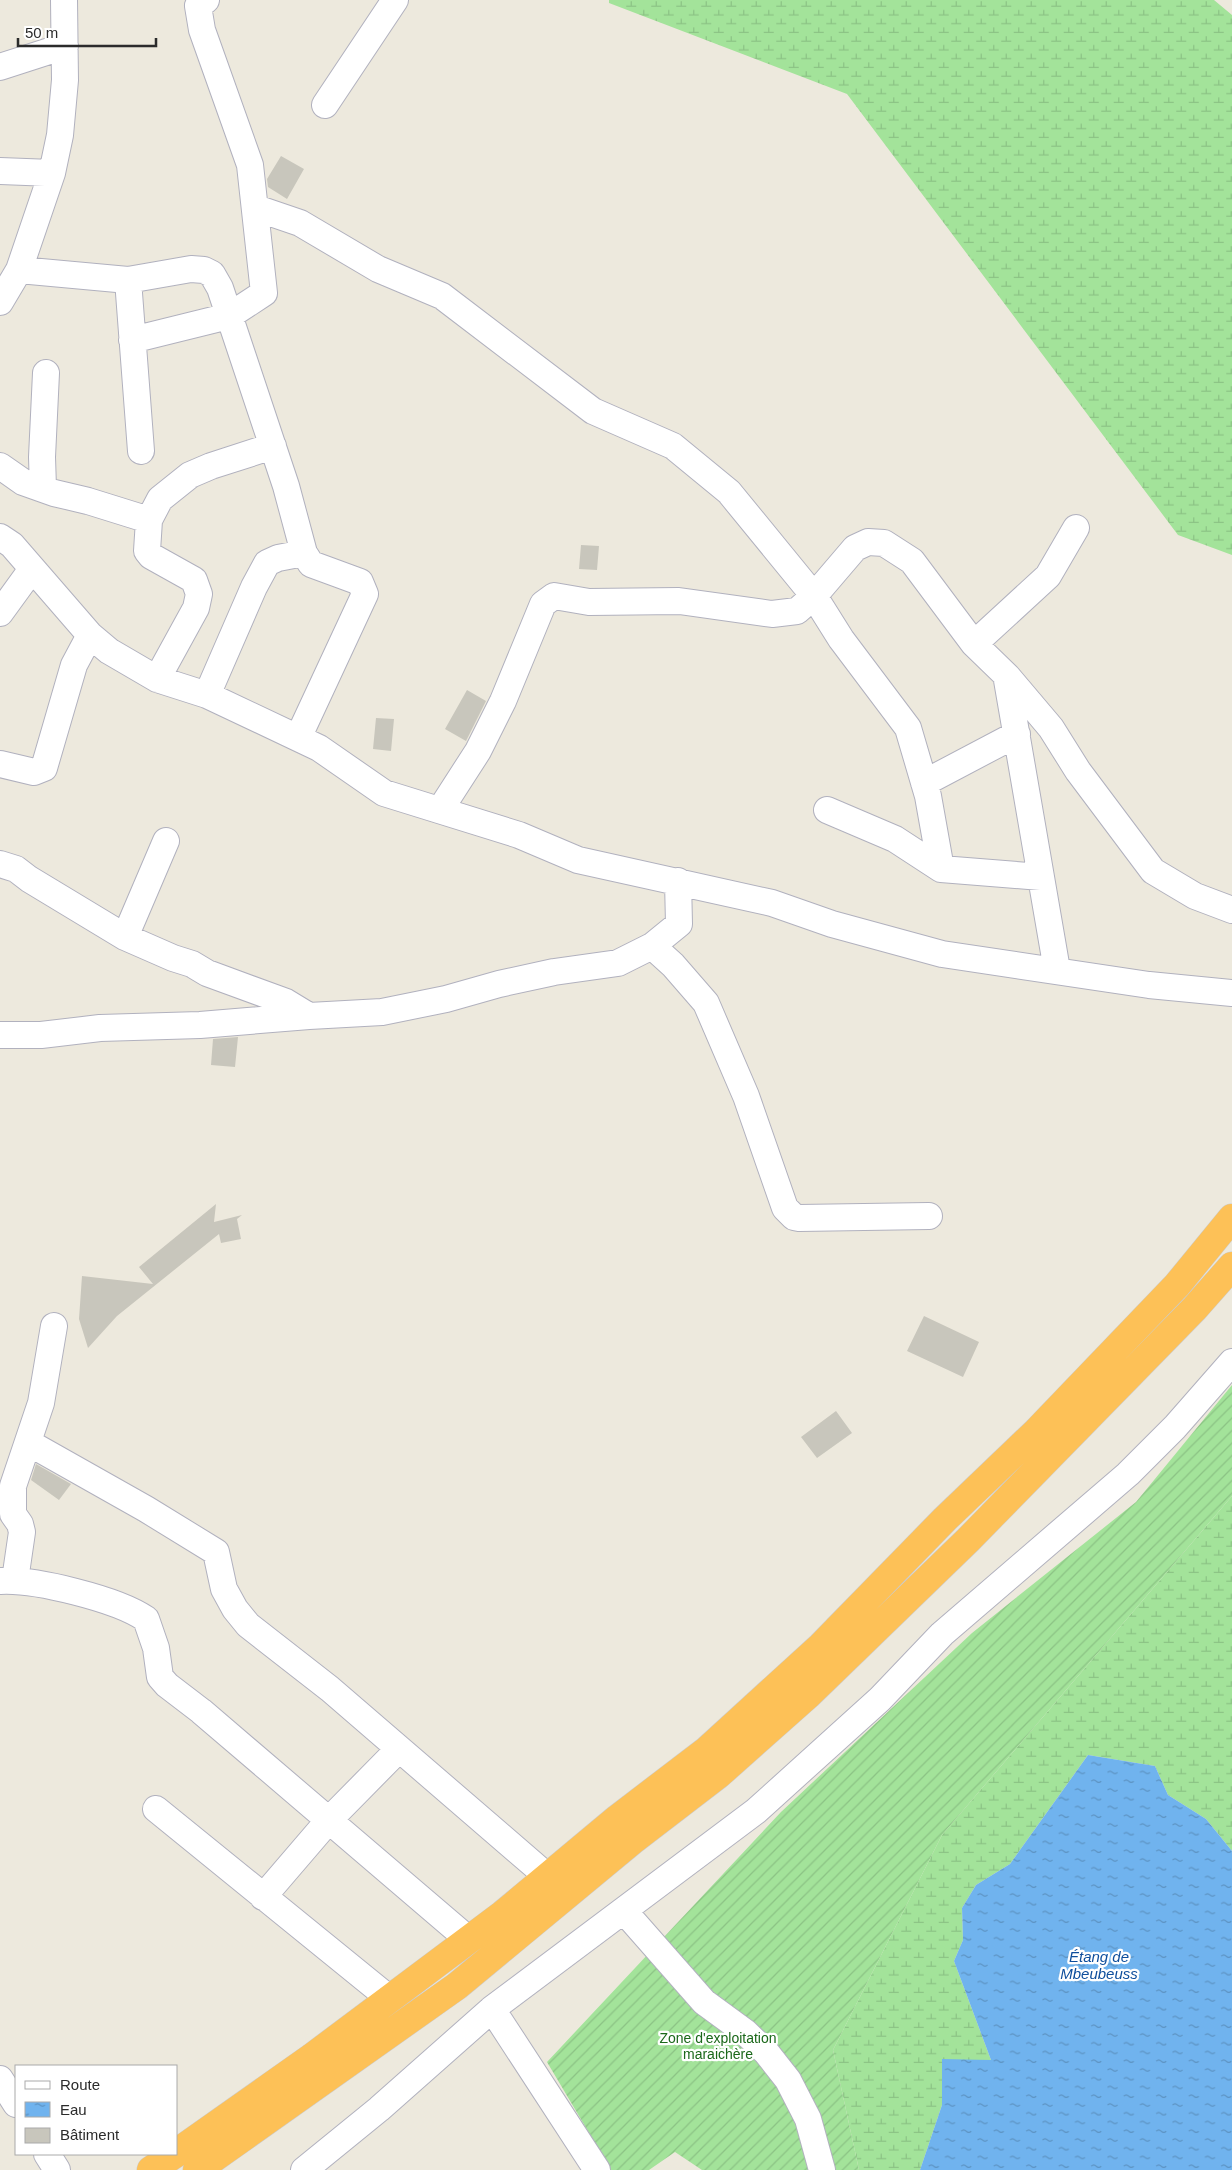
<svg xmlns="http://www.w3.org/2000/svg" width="1232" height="2170" viewBox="0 0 1232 2170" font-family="Helvetica,sans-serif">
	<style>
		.wetland { fill: url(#wetland-marsh) }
		.garden { fill: url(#garden-furrows) }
		.water { fill: url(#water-ripples) }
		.building { fill: #c8c6bc }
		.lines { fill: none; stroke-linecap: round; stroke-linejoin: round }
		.minor-casing { stroke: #b1b1be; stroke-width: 28 }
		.highway-casing { stroke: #ccc; stroke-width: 29 }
		.minor { stroke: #fff; stroke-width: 26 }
		.highway { stroke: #fdc157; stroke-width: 28 }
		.labels { text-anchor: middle; stroke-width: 4.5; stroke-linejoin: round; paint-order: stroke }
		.park-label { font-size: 14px; fill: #1b681a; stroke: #fff }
		.water-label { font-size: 15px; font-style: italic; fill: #0e4e9c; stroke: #fff }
	</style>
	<defs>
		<pattern id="wetland-marsh" width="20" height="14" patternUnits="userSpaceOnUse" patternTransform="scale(1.25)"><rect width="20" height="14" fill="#a3e39a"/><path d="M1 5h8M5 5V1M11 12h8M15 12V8" fill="none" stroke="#8cc385"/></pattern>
		<pattern id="garden-furrows" width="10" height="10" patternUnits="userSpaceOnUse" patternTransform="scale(1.25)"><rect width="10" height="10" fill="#a3e39a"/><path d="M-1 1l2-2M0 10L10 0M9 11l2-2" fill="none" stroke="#8cc385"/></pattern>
		<pattern id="water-ripples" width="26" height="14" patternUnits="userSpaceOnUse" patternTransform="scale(1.25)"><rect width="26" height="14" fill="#70b3ee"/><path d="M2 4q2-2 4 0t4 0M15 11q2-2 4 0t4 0" fill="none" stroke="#5c92c1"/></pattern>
	</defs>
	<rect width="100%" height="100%" fill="#ede9dd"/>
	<path class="wetland" d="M 609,0 L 1214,0 L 1232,15 L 1232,555 L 1178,535 L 847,94 L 609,3 Z
		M 1232,1496 L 1232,1851 L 1206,1819 L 1168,1795 L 1155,1766 L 1088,1755 L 1010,1864 L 976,1885 L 962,1908 L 963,1940 L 954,1961 L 991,2060 L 942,2060 L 942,2105 L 920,2170 L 859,2170 L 833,2050 L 942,1835 Z"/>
	<path class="garden" d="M 1232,1385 L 1232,1496 L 942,1835 L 833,2050 L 859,2170 L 702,2170 L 675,2152 L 649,2170 L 611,2170 L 547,2062 L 781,1812 L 972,1633 L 1136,1502 Z"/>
	<path class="water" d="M 1088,1755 L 1155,1766 L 1168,1795 L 1206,1819 L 1232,1851 L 1232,2170 L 920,2170 L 942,2105 L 942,2059 L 991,2060 L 954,1961 L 963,1940 L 962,1908 L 976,1885 L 1010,1864 Z"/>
	<path class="building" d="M 281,156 L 304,169 L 287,199 L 268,187 L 267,179 Z
		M 581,545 L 599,546 L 597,570 L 579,569 Z
		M 467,690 L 486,701 L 466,741 L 445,729 Z
		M 376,718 L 394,719 L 391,751 L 373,749 Z
		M 238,1037 L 235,1067 L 211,1065 L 213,1039 Z
		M 216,1204 L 214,1222 L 242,1215 L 237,1219 L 241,1239 L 221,1243 L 219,1234 L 117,1316 L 88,1348 L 79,1319 L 82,1276 L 153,1284 L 139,1267 Z
		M 924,1316 L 979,1342 L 963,1377 L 907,1351 Z
		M 836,1411 L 852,1433 L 817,1458 L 801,1437 Z
		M 36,1464 L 71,1484 L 59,1500 L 31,1480 Z"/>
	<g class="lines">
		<g class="minor-casing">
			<path id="minor" d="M 0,67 L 65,46
				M 325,105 L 395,0
				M 0,171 L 52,173
				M 256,208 L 300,223 L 378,269 L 442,296 L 593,411 L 673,446 L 729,492 L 814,596 L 841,639 L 908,728 L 928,796 L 941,869
				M 19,270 L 128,280 L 191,269 L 204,270 L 212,274 L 220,288 L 286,486 L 304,553 L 311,564 L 360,582 L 365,594 L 298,738
				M 128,280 L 141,451
				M 0,302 L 19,270 L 52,173 L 60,135 L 65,80 L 64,0
				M 132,340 L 229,316 L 264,293 L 250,165 L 202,30 L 198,6 L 206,0
				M 0,466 L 23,482 L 54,493 L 88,501 L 149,520
				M 43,488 L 42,457 L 46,373
				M 0,537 L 12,545 L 90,635 L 109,651 L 157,679 L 207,695 L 319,748 L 384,793 L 519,835 L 578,860 L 772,903 L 832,924 L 942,954 L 1149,985 L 1232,993
				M 0,613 L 32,569
				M 974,644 L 1048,576 L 1076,528
				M 157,679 L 196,608 L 199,594 L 194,580 L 151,556 L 147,551 L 149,520 L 160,499 L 190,475 L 211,466 L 273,446
				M 1007,680 L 1057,970
				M 207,695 L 254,587 L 267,563 L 278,558 L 304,553
				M 0,764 L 34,772 L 44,768 L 74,665 L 90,635
				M 924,783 L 1017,734
				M 440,810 L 478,751 L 503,701 L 543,604 L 554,596 L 589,602 L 679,601 L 772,614 L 797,611 L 814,596 L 855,548 L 868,542 L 884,543 L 912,561 L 974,644 L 1007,676 L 1051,728 L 1078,771 L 1153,871 L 1195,896 L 1232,910
				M 827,810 L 895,839 L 941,869 L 1041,877
				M 0,864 L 16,869 L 29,879 L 125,937 L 173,958 L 192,964 L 207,973 L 286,1002 L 309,1016
				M 125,937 L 166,841
				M 652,946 L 673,965 L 706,1003 L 746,1096 L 785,1208 L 794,1217 L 799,1218 L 929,1216
				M 0,1035 L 41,1035 L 100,1028 L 200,1025 L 309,1016 L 382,1012 L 446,999 L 499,984 L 554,972 L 618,963 L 652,946 L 679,924 L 678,881
				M 29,1443 L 146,1509 L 216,1552 L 224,1589 L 235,1609 L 248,1625 L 330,1689 L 548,1877
				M 15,1580 L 22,1532 L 20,1524 L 13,1514 L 13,1486 L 41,1403 L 54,1326
				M 0,1581 C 35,1579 117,1599 146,1619 L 156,1648 L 160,1677 L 167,1685 L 201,1711 L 469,1940
				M 156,1809 L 390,1999
				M 263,1897 L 329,1820 L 399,1749
				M 624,1911 L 704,2002 L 745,2032 L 766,2052 L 788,2080 L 808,2119 L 822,2170
				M 492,2009 L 597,2170
				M 0,2079 L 16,2104
				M 47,2154 L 57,2170
				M 304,2170 L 379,2109 L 492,2009 L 756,1811 L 880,1699 L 942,1634 L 1128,1474 L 1175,1427 L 1232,1362"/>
		</g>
		<g class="highway-casing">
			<path id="highway" d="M 176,2153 L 312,2057 L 503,1914 L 618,1818 L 707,1750 L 821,1646 L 945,1519 L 1037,1431 L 1177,1285 L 1232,1218
				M 151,2170 L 175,2154
				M 197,2170 L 457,1986 L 632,1841 L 718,1775 L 808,1695 L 968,1540 L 1195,1308 L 1232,1266"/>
		</g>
		<use href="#minor" class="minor"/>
		<use href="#highway" class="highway"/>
	</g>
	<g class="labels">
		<g class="park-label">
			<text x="718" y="2043">Zone d'exploitation<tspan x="718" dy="16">maraichère</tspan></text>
		</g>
		<g class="water-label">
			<text x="1099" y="1962">Étang de<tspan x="1099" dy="17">Mbeubeuss</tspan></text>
		</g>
	</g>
	<rect x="15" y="2065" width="162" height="90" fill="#ffffff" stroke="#aaaaaa"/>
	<rect x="25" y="2081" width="25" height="8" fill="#ffffff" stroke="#aaaaaa"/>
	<text x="60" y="2090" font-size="15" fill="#2b2b2b">Route</text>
	<rect x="25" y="2102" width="25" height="15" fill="url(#water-ripples)" stroke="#aaaaaa"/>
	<text x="60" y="2115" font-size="15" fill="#2b2b2b">Eau</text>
	<rect x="25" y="2128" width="25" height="15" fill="#c8c6bc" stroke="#aaaaaa"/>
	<text x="60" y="2140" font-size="15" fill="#2b2b2b">Bâtiment</text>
	<path d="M18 38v8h138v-8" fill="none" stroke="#2b2b2b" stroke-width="2.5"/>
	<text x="25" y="38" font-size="15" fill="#2b2b2b" stroke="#ffffff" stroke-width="4" paint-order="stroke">50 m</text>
</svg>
